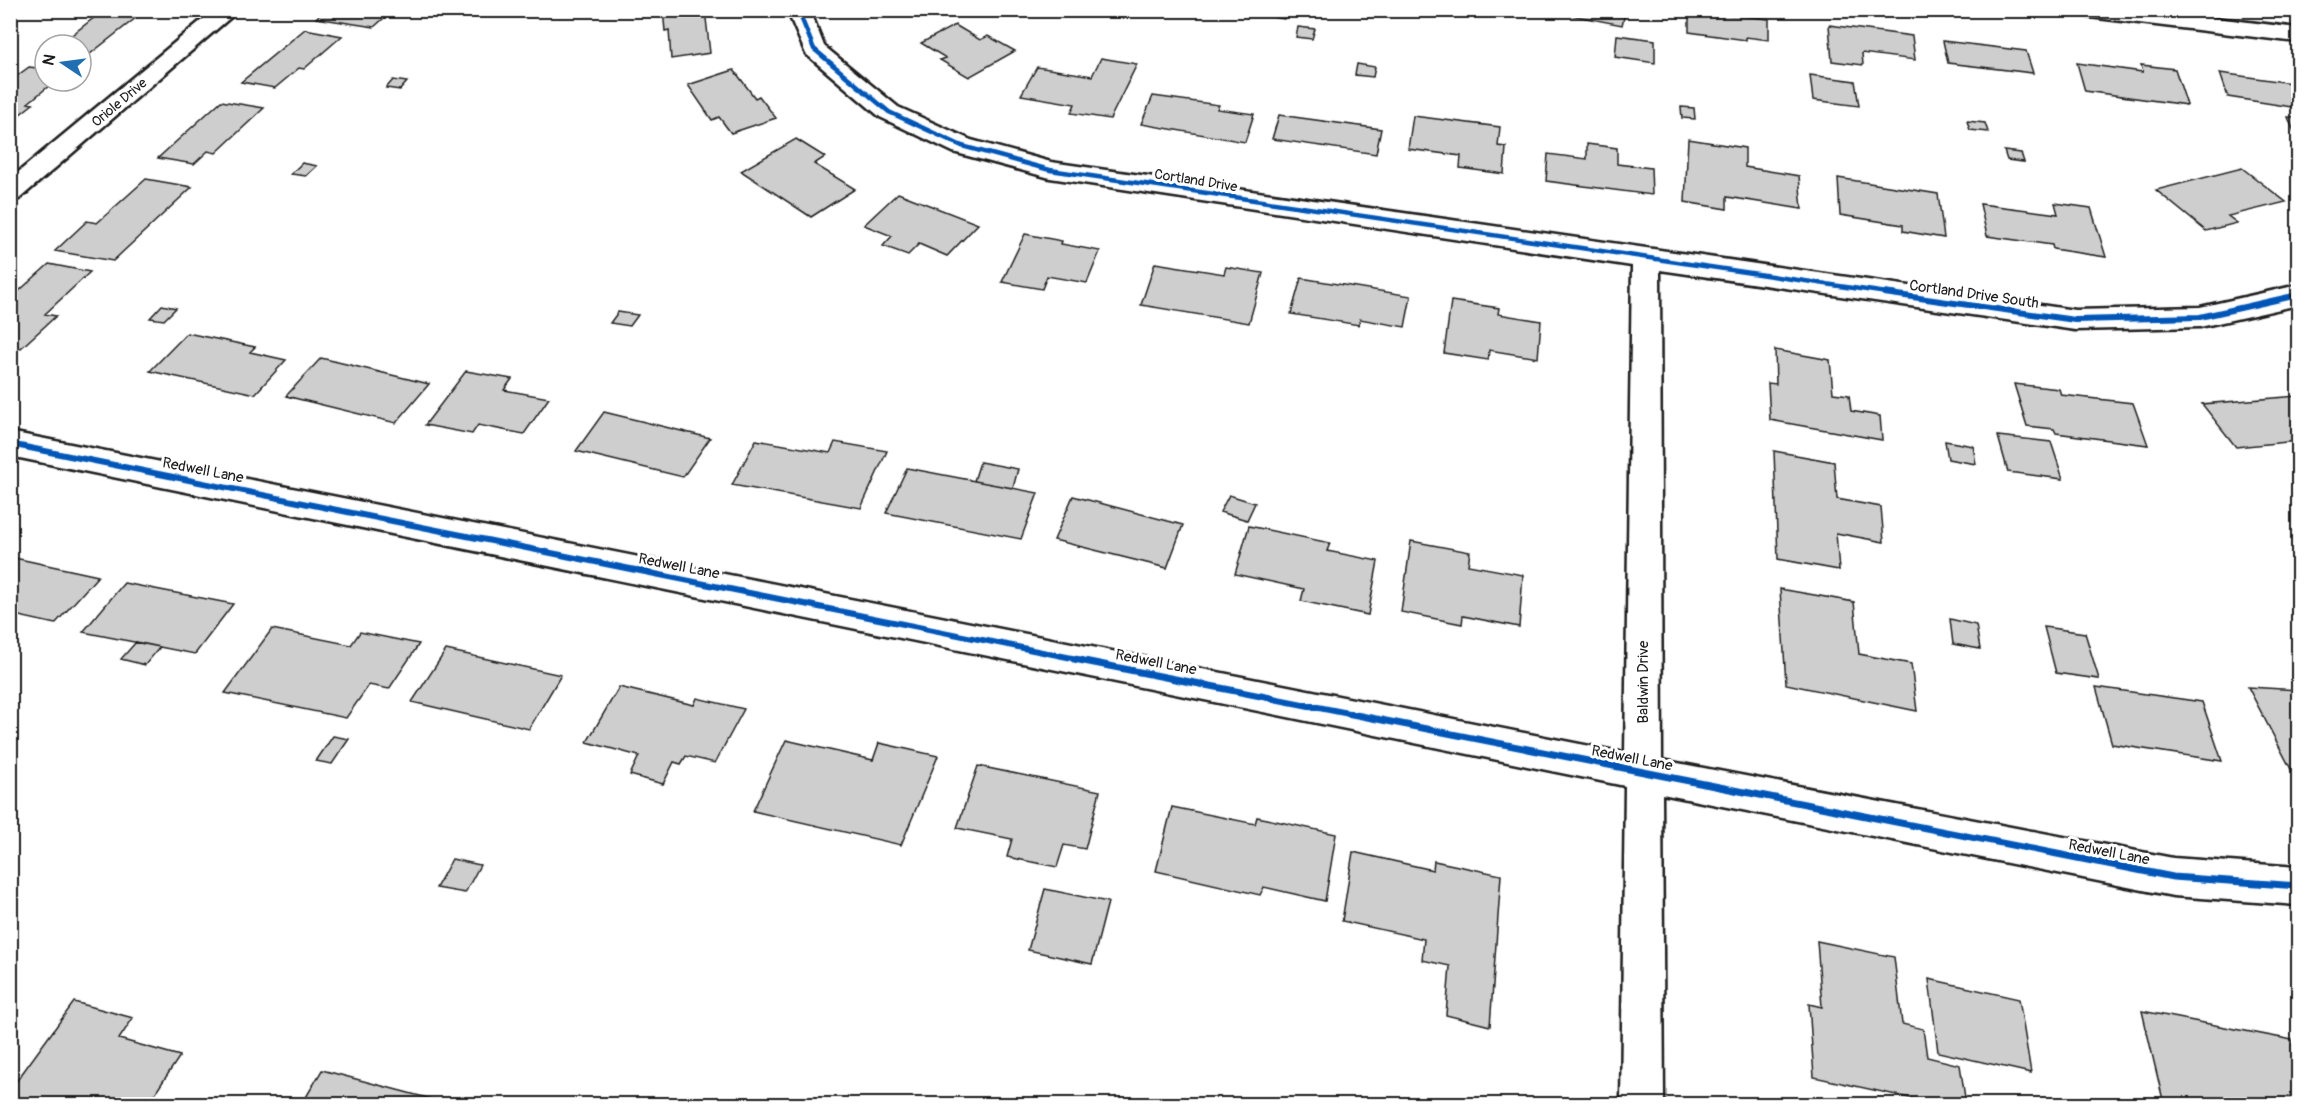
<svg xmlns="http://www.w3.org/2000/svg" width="2309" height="1115" viewBox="0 0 2309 1115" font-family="Pangolin,sans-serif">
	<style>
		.building { fill: #cecece; stroke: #1c1c1c; stroke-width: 1.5 }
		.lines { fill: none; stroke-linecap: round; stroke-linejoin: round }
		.minor-casing { stroke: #1c1c1c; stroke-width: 5 }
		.minor { fill: #fff; fill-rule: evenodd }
		.cycleway-far2-casing { stroke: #fff; stroke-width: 8 }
		.cycleway-far1-casing { stroke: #fff; stroke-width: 10 }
		.cycleway-casing { stroke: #fff; stroke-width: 10 }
		.cycleway-far2 { stroke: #0057b8; stroke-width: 4.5 }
		.cycleway-far1 { stroke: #0057b8; stroke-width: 6 }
		.cycleway { stroke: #0057b8; stroke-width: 7 }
		.labels { text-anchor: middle; stroke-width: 6; stroke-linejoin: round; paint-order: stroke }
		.far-street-label { font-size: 14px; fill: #1c1c1c; stroke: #fff }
		.street-label { font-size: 15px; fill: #1c1c1c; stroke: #fff }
	</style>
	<rect width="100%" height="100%" fill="#fff"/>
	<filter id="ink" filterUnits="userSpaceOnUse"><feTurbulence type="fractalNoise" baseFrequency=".0167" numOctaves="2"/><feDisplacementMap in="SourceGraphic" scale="12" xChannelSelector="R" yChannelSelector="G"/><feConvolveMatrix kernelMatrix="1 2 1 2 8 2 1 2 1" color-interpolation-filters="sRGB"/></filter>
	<g filter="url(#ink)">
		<path class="building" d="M 104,10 L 146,10 L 90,54 L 81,53 L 81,45 L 59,45 Z
			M 325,10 L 393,10 L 374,27 L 316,18 Z
			M 663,10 L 705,10 L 710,53 L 671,59 L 669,30 L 665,31 Z
			M 1112,10 L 1128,10 L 1130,11 L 1127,18 L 1110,16 Z
			M 1253,10 L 1288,10 L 1284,19 L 1251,14 Z
			M 1561,10 L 1626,10 L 1622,25 L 1560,13 Z
			M 1689,10 L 1769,19 L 1769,40 L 1746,37 L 1746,40 L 1689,32 Z
			M 955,25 L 980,40 L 988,36 L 1015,51 L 969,77 L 940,60 L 946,58 L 921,43 Z
			M 1829,25 L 1912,36 L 1915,60 L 1862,53 L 1863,65 L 1832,61 Z
			M 1298,27 L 1315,29 L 1312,39 L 1296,37 Z
			M 305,29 L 342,36 L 304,69 L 299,68 L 275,88 L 241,82 Z
			M 1617,35 L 1655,40 L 1655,63 L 1615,57 Z
			M 1943,41 L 2026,51 L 2033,73 L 1948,63 Z
			M 1101,58 L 1137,64 L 1110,119 L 1071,113 L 1075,104 L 1021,95 L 1037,67 L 1092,76 Z
			M 2077,63 L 2143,72 L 2141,65 L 2175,69 L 2187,105 L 2085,91 Z
			M 1357,64 L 1375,67 L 1373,77 L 1355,75 Z
			M 29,67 L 45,69 L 45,81 L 55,81 L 28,103 L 33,104 L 10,122 L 10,81 Z
			M 734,70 L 755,98 L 759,96 L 776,118 L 731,133 L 719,117 L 712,120 L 688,85 Z
			M 2220,73 L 2298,84 L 2298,108 L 2228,97 Z
			M 1810,75 L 1855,81 L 1859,106 L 1813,100 Z
			M 393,80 L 407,82 L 400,90 L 386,88 Z
			M 1153,96 L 1219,105 L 1217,109 L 1254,114 L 1245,142 L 1141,124 Z
			M 221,101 L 264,108 L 216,153 L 208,151 L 194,164 L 158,158 Z
			M 1681,107 L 1694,108 L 1695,119 L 1682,118 Z
			M 1279,115 L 1381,129 L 1376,154 L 1272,139 Z
			M 1413,116 L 1500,127 L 1498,146 L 1506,147 L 1504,174 L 1460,168 L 1461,156 L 1408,149 Z
			M 2288,117 L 2298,118 L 2298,141 Z
			M 1967,121 L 1985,123 L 1988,132 L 1970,130 Z
			M 796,139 L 825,157 L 814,164 L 855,189 L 811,217 L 741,171 Z
			M 1688,139 L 1745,148 L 1745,167 L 1799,176 L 1802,209 L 1727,197 L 1727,209 L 1685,202 Z
			M 1587,144 L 1617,148 L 1617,164 L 1651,168 L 1652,195 L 1546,181 L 1548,154 L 1587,159 Z
			M 2004,151 L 2021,153 L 2024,162 L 2007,160 Z
			M 302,163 L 317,166 L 306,176 L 291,174 Z
			M 2242,168 L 2286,202 L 2228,216 L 2237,223 L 2206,231 L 2156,190 Z
			M 1838,178 L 1938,194 L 1944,238 L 1903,231 L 1903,225 L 1840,215 Z
			M 146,179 L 192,187 L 113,261 L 55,251 L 87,221 L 97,223 Z
			M 898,193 L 978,224 L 947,256 L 919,244 L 908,255 L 883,246 L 892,236 L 864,225 Z
			M 2055,203 L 2091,208 L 2106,257 L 2053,249 L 2052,245 L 1987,236 L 1980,204 L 2058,214 Z
			M 1025,234 L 1062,241 L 1061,244 L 1100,251 L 1087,283 L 1047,276 L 1042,289 L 1002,282 Z
			M 1155,263 L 1224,274 L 1226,267 L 1263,273 L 1249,323 L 1141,305 Z
			M 49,264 L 90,272 L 45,314 L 56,316 L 21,348 L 10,346 L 10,299 Z
			M 1301,278 L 1411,296 L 1405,327 L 1360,319 L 1359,325 L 1291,314 Z
			M 1451,301 L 1499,308 L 1498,314 L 1541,321 L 1538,358 L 1489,350 L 1488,360 L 1444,353 Z
			M 162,305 L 176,308 L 164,320 L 150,318 Z
			M 618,312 L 638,315 L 630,326 L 610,323 Z
			M 187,333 L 255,347 L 250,352 L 286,360 L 255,394 L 150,371 Z
			M 1775,350 L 1830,360 L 1833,393 L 1849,395 L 1851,411 L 1880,416 L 1882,440 L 1770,420 L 1768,383 L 1776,384 Z
			M 321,358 L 429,384 L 396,423 L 286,396 Z
			M 466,371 L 512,379 L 504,390 L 549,398 L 524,434 L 478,425 L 472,434 L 425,425 Z
			M 2014,384 L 2059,389 L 2061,395 L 2133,403 L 2148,445 L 2056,433 L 2054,429 L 2027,426 Z
			M 2298,396 L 2298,441 L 2236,447 L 2202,404 Z
			M 604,412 L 710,438 L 683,477 L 576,451 Z
			M 1998,436 L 2051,442 L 2063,479 L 2008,472 Z
			M 756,440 L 830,453 L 835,442 L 887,451 L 861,508 L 732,485 Z
			M 1945,441 L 1973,446 L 1976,464 L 1948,459 Z
			M 1774,451 L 1834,462 L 1837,499 L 1881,507 L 1884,542 L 1836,533 L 1839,570 L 1778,559 Z
			M 980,462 L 1018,469 L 1013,488 L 974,481 Z
			M 907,468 L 1038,493 L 1021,539 L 886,513 Z
			M 1229,495 L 1255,503 L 1247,520 L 1220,512 Z
			M 1073,496 L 1183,525 L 1167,568 L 1054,540 Z
			M 1249,526 L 1330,543 L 1327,551 L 1378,561 L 1368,615 L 1301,601 L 1304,589 L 1235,574 Z
			M 1411,541 L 1470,552 L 1468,565 L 1523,575 L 1519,627 L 1463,616 L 1462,624 L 1401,612 Z
			M 10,557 L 98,576 L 55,624 L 10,614 Z
			M 124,583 L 233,604 L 195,654 L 83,632 Z
			M 1780,589 L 1854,602 L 1859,654 L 1911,664 L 1917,711 L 1786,684 Z
			M 1950,619 L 1976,625 L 1980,649 L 1953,644 Z
			M 2044,627 L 2085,633 L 2099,679 L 2056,673 Z
			M 272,629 L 351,645 L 360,632 L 419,644 L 389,689 L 369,685 L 346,718 L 225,693 Z
			M 136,642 L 160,647 L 145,665 L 121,659 Z
			M 446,650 L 561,675 L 529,729 L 412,702 Z
			M 619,687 L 694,705 L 697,698 L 744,709 L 715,763 L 686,756 L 681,764 L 674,762 L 663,784 L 630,775 L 639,756 L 587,742 Z
			M 2096,687 L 2202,702 L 2222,761 L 2112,744 Z
			M 2248,687 L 2298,690 L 2298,773 L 2293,773 Z
			M 333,736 L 349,739 L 332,764 L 316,761 Z
			M 786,740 L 873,760 L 879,743 L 938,756 L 901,845 L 753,811 Z
			M 978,766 L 1100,791 L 1085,849 L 1064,845 L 1057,867 L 1007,857 L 1012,839 L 957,828 Z
			M 1172,807 L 1255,824 L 1257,817 L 1336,834 L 1325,901 L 1264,887 L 1260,895 L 1156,871 Z
			M 1353,852 L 1433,870 L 1434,861 L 1501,875 L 1490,1026 L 1446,1015 L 1450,966 L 1422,960 L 1424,939 L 1342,921 Z
			M 452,859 L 480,865 L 465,893 L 436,888 Z
			M 1045,889 L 1108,902 L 1092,964 L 1028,950 Z
			M 1817,941 L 1894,957 L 1902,1024 L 1923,1029 L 1927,1057 L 1960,1065 L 1966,1104 L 1937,1104 L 1814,1077 L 1809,1004 L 1822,1007 Z
			M 1929,979 L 2019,999 L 2031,1073 L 1938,1052 Z
			M 74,1002 L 133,1018 L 119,1039 L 180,1056 L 148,1104 L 10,1104 L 10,1090 Z
			M 2142,1011 L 2292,1040 L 2298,1063 L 2298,1104 L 2187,1104 L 2163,1100 Z
			M 322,1070 L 450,1104 L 302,1104 Z"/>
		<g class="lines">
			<g class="minor-casing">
				<path id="minor" d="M 214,10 L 239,10 L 19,199 L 10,201 L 10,179 Z
					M 787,10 L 810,10 L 824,46 L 898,107 L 971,140 L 1051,162 L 2075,310 L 2200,307 L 2298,285 L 2298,305 L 2200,327 L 2075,330 L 1660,270 L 1662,760 L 2173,858 L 2298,867 L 2298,905 L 2173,896 L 1662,794 L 1664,1104 L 1621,1104 L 1625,786 L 10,456 L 10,432 L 1625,753 L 1632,266 L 1050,178 L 953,152 L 880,117 L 806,54 Z
					M 2078,10 L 2150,10 L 2298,28 L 2298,42 L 2089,17 L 2081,15 Z"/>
			</g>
			<use href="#minor" class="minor"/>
			<g class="cycleway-far2-casing">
				<path id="cycleway-far2" d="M 798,10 L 814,49 L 889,112 L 962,146 L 1050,170 L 1894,294"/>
			</g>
			<g class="cycleway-far1-casing">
				<path id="cycleway-far1" d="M 1884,293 L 2075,320 L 2200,317 L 2298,295
					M 10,444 L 1082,660"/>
			</g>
			<g class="cycleway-casing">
				<path id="cycleway" d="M 1074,659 L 2173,877 L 2298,886"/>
			</g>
			<use href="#cycleway-far2" class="cycleway-far2"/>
			<use href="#cycleway-far1" class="cycleway-far1"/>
			<use href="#cycleway" class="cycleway"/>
		</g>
	</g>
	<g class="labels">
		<g class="far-street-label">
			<text transform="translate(119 102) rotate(-40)" y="5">Oriole Drive</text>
			<text transform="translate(1196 180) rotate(9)" y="5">Cortland Drive</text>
		</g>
		<g class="street-label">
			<text transform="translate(1974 294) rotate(8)" y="5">Cortland Drive South</text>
			<text transform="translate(203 470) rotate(11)" y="5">Redwell Lane</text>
			<text transform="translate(679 566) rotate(11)" y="5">Redwell Lane</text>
			<text transform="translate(1156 662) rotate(11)" y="5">Redwell Lane</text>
			<text transform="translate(1643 682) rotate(-90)" y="5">Baldwin Drive</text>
			<text transform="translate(1632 758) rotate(11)" y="5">Redwell Lane</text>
			<text transform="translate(2109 852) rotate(11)" y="5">Redwell Lane</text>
		</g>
	</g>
	<rect width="2309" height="1115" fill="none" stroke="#fff" stroke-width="36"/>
	<rect x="18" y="18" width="2273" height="1079" fill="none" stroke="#1c1c1c" stroke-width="2" filter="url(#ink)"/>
	<g transform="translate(63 63) rotate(283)"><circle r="28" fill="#ffffff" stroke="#a4a4a4" stroke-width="1.5"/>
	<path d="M0-4.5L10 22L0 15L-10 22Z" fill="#1f6fb2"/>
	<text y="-9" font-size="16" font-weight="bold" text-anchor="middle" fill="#1c1c1c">N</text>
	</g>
</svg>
